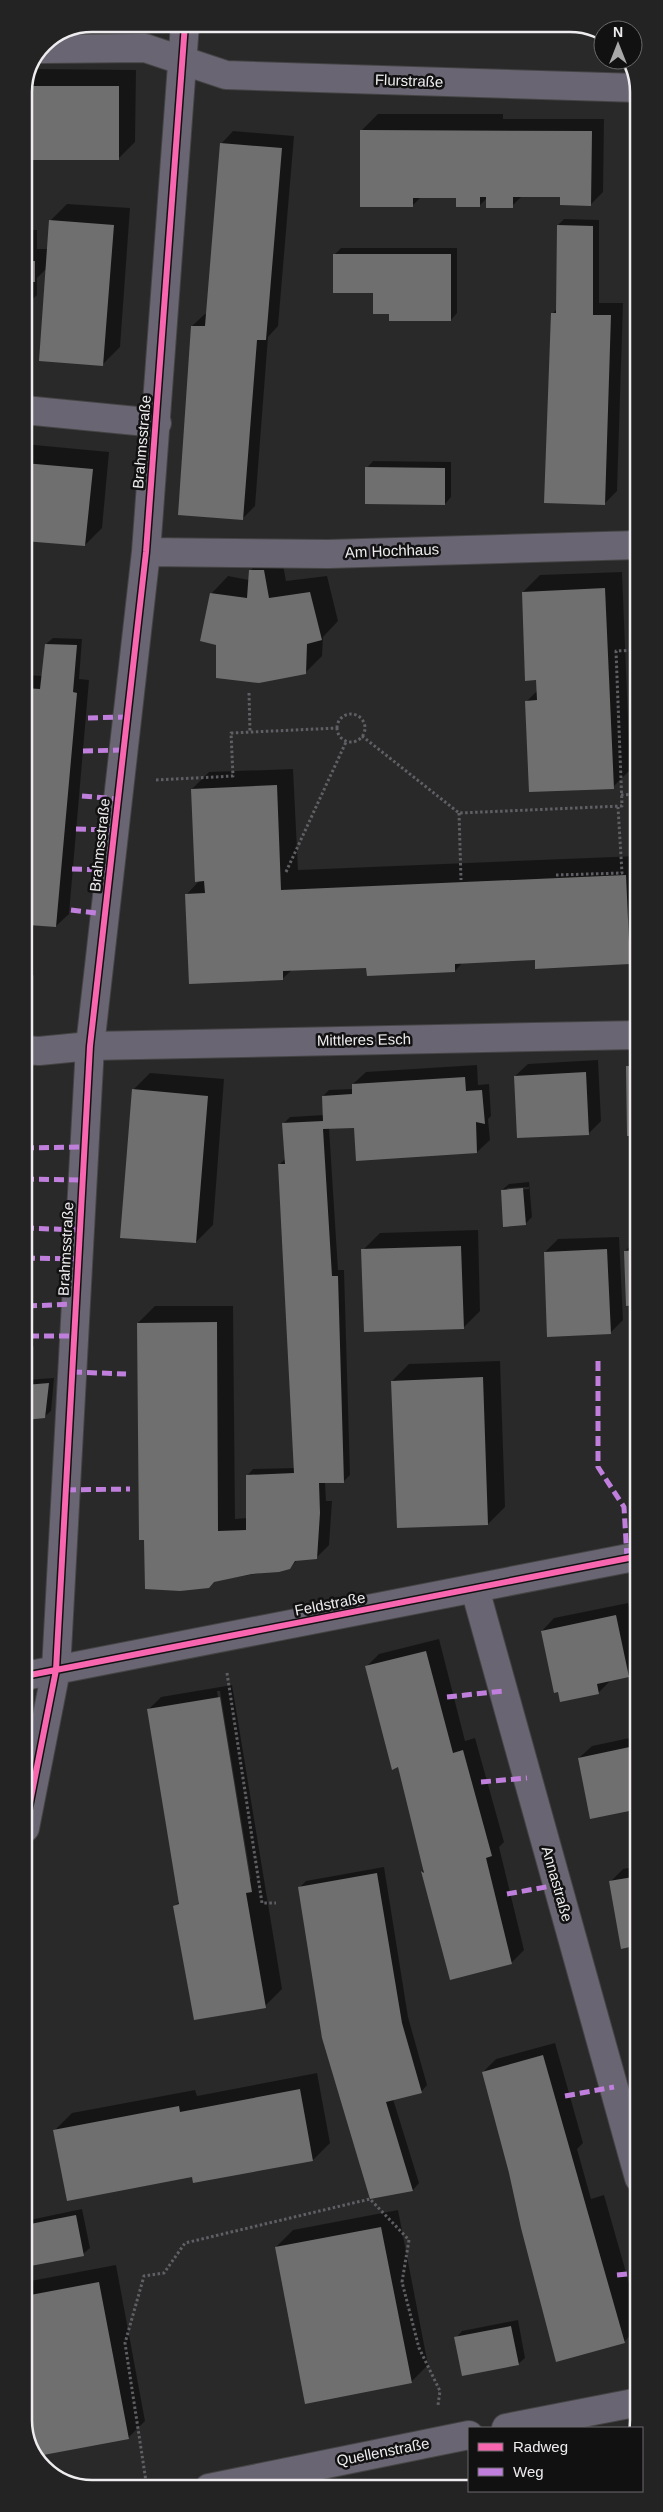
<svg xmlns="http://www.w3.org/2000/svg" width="663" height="2512" viewBox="0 0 663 2512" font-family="Helvetica,sans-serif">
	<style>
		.shadow { fill: #0007; fill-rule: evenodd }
		.building { fill: #706f6f }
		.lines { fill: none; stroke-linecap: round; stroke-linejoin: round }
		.minor-casing { stroke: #454445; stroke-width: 30 }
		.path { stroke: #605f65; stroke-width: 3; stroke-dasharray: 2.5 2.5; stroke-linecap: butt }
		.minor { stroke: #6a6572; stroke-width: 28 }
		.quiet { stroke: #c07fdc; stroke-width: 5; stroke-dasharray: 10 5; stroke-linecap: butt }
		.cycleway-casing { stroke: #121112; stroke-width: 9 }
		.cycleway { stroke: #f766af; stroke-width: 6 }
		.labels { text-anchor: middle; stroke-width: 5; stroke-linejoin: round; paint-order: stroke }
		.street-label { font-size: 15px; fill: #eeecee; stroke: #121112 }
		.rim { fill: none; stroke: #eeecee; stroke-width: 2.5 }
	</style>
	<rect width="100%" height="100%" fill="#292929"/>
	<path class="shadow" d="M 33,69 L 136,70 L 135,142 L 118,159 L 24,159 L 24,92 Z
		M 378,114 L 503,114 L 503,119 L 604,119 L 603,192 L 591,204 L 561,196 L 522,196 L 512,206 L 487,198 L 479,206 L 457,197 L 421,197 L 412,206 L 361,131 Z
		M 233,131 L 294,136 L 278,326 L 268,337 L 255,506 L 242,519 L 192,326 L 205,314 L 208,314 L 221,144 Z
		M 67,204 L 130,208 L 120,347 L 103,364 L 47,268 L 37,278 L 37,295 L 24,307 L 24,230 L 37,230 L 37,249 L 48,249 L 50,221 Z
		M 564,219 L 599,220 L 599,303 L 623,303 L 617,491 L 604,504 L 552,314 L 557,309 L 558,225 Z
		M 341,248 L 457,248 L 457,313 L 451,320 L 374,292 L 335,254 Z
		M 24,444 L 109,452 L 102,528 L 85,545 L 24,540 Z
		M 373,461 L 451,462 L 451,497 L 445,504 L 367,468 Z
		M 267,554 L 281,554 L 286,581 L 327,576 L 338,621 L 323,637 L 322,656 L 305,673 L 218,644 L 211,594 L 228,576 L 249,580 L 250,571 Z
		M 622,572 L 630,770 L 613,787 L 527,701 L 538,690 L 523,592 L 540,575 Z
		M 53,638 L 82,639 L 79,679 L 89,680 L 69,914 L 56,926 L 34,925 L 34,975 L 24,981 L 24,675 L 43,676 L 46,644 Z
		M 293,769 L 298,870 L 638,856 L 638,954 L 629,963 L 536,959 L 463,962 L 455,971 L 368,967 L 292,970 L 282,979 L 187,894 L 200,880 L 192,789 L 209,772 Z
		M 638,1055 L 638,1135 L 628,1135 L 627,1067 Z
		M 598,1060 L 601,1121 L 588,1134 L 515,1076 L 528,1064 Z
		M 477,1065 L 478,1085 L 489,1084 L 491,1116 L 488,1119 L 490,1140 L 477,1152 L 355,1125 L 329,1128 L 338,1270 L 344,1270 L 350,1475 L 343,1482 L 325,1482 L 326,1501 L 332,1501 L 329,1545 L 316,1558 L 298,1559 L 290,1568 L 214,1581 L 138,1323 L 155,1306 L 233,1306 L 235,1519 L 247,1518 L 247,1476 L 253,1469 L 295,1468 L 279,1165 L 285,1159 L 283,1124 L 290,1117 L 324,1115 L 323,1096 L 329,1090 L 353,1089 L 353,1084 L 366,1072 Z
		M 150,1073 L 224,1079 L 213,1225 L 196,1242 L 133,1090 Z
		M 24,1110 L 26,1110 L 34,1346 L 24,1355 Z
		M 529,1182 L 532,1217 L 525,1224 L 502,1190 L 509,1184 ZM 529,1187 L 529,1189 L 507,1191 L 507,1188 Z
		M 478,1230 L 480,1311 L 463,1328 L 363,1250 L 380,1233 Z
		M 619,1237 L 623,1320 L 610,1333 L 545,1252 L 558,1239 Z
		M 631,1245 L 639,1245 L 639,1304 L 625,1251 Z
		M 500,1361 L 505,1507 L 488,1524 L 392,1381 L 409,1364 Z
		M 54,1378 L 51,1411 L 44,1417 L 25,1419 L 25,1380 Z
		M 25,1444 L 31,1590 L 25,1597 Z
		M 628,1603 L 639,1655 L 639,1666 L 628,1676 L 611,1680 L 598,1693 L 542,1631 L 554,1618 Z
		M 439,1639 L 465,1741 L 475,1738 L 504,1842 L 499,1847 L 524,1950 L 511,1963 L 451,1979 L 422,1871 L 425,1869 L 399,1765 L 366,1667 L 379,1654 Z
		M 232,1685 L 282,1989 L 265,2006 L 175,1906 L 180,1901 L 149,1709 L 161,1697 ZM 217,1691 L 220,1691 L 251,1879 L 248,1879 Z
		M 639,1736 L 639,1808 L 579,1758 L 592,1746 Z
		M 639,1866 L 639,1944 L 610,1882 L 623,1869 Z
		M 384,1867 L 408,2017 L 427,2085 L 421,2092 L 393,2099 L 419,2183 L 413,2190 L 371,2198 L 299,1888 L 306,1881 Z
		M 555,2043 L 583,2143 L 577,2149 L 591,2199 L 604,2195 L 639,2318 L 639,2326 L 624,2342 L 510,2172 L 483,2072 L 496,2059 Z
		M 317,2073 L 330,2143 L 313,2160 L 193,2176 L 55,2130 L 72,2113 L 195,2090 L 197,2096 Z
		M 82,2209 L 90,2248 L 83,2254 L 25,2266 L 25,2221 Z
		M 398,2210 L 428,2365 L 411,2382 L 276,2247 L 293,2230 Z
		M 116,2265 L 145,2421 L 128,2438 L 38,2455 L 25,2433 L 25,2282 Z
		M 518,2320 L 525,2358 L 518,2364 L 456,2338 L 462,2331 Z"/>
	<path class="building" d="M 248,24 L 359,24 L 359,28 L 248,27 Z
		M 560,24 L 579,24 L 599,33 L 559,33 Z
		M 26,86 L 119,86 L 119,160 L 24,160 L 24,92 Z
		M 360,130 L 592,131 L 591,206 L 560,205 L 560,197 L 513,197 L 513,208 L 486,208 L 486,197 L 480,197 L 480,207 L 456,207 L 456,198 L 413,198 L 413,207 L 360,207 Z
		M 220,143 L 282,148 L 266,340 L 257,340 L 243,520 L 178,515 L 191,326 L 205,326 Z
		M 636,199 L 638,199 L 638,306 L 636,306 Z
		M 49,220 L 114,225 L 103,366 L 39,361 Z
		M 557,225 L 593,226 L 593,315 L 611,315 L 605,505 L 544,503 L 551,313 L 556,313 Z
		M 333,254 L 451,254 L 451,321 L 389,321 L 389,314 L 373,314 L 373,293 L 333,293 Z
		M 24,261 L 35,261 L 35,282 L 24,282 Z
		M 635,436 L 638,436 L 638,480 L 636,480 Z
		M 24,463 L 93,469 L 85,546 L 24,541 Z
		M 365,467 L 445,468 L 445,505 L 365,504 Z
		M 249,570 L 264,570 L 269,598 L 310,592 L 322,640 L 307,644 L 306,674 L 259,683 L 216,678 L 216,645 L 200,641 L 210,593 L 247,598 Z
		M 605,588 L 614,789 L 529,792 L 525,701 L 537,700 L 536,680 L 525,681 L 522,592 Z
		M 45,644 L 77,645 L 73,692 L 77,693 L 56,927 L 28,925 L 28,982 L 24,982 L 24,688 L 40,689 Z
		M 277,785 L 281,890 L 626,875 L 630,964 L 535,969 L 535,960 L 455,964 L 455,972 L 367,976 L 366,968 L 283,971 L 283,980 L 189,984 L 185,894 L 205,893 L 204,881 L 195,882 L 191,789 Z
		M 626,1066 L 638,1066 L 638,1136 L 627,1136 Z
		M 586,1072 L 589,1135 L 517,1138 L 514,1076 Z
		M 465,1077 L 466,1091 L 482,1090 L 485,1124 L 476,1122 L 477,1153 L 356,1161 L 354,1128 L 323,1129 L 332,1276 L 338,1276 L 344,1483 L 319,1483 L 320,1513 L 317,1559 L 295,1561 L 290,1569 L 279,1572 L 252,1574 L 214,1582 L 209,1588 L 180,1591 L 145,1589 L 144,1540 L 139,1540 L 137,1323 L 217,1322 L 218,1531 L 246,1530 L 246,1475 L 294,1473 L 278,1164 L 285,1164 L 282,1123 L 323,1121 L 322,1096 L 352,1094 L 352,1084 Z
		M 132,1089 L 208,1096 L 196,1243 L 120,1238 Z
		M 523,1188 L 526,1225 L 503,1227 L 501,1190 Z
		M 461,1246 L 464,1329 L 364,1332 L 361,1249 Z
		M 607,1249 L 611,1334 L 547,1337 L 544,1252 Z
		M 639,1250 L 639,1305 L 626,1306 L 624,1251 Z
		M 483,1377 L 488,1525 L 397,1528 L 391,1381 Z
		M 49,1383 L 45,1418 L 25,1420 L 25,1385 Z
		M 616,1615 L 629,1677 L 597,1684 L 599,1694 L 560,1702 L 558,1692 L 554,1693 L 541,1631 Z
		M 426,1651 L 453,1753 L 463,1750 L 492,1856 L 486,1858 L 512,1964 L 450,1980 L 421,1871 L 424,1873 L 398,1767 L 392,1770 L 365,1666 Z
		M 220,1697 L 252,1892 L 246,1893 L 266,2008 L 194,2020 L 173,1906 L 179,1904 L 147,1709 Z
		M 639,1745 L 639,1809 L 590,1819 L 578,1758 Z
		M 377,1873 L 402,2023 L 422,2093 L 386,2102 L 413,2191 L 370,2199 L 322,2038 L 298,1887 Z
		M 639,1876 L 639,1945 L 621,1949 L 609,1881 Z
		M 543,2055 L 625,2343 L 556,2362 L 521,2228 L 509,2173 L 482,2072 Z
		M 300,2089 L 313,2161 L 193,2183 L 192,2177 L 67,2201 L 53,2130 L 179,2106 L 180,2112 Z
		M 76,2215 L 84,2256 L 25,2267 L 25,2225 Z
		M 381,2227 L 412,2383 L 305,2404 L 275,2247 Z
		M 99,2282 L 129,2439 L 38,2456 L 25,2433 L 25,2296 Z
		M 511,2326 L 519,2365 L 462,2376 L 454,2337 Z"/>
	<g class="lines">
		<g class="minor-casing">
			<path id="minor" d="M 42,49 L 145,48 L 226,75 L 638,88
				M 24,410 L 157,423
				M 146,552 L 328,554 L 638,545
				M 24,1050 L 39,1051 L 90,1046 L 638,1035
				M 475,1589 L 639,2178
				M 25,1676 L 639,1556
				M 25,1828 L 56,1670 L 90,1046 L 146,552 L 185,24
				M 506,2428 L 639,2402
				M 209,2488 L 469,2435"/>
		</g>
		<path class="path" d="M 249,693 L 250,732
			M337 728a14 14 0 1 1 28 0a14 14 0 1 1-28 0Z
			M 362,736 L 459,813 L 622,806 L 616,651 L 638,650
			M 156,780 L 233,776 L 231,733 L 337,728
			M 621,795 L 638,794
			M 459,813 L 461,880
			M 286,872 L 346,742
			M 556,875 L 622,873 L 618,807
			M 227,1673 L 262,1903 L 276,1903
			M 147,2488 L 125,2343 L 144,2276 L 164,2273 L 185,2243 L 370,2199 L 409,2240 L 402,2282 L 419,2348 L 440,2391 L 438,2405"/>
		<use href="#minor" class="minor"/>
		<path class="quiet" d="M 88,718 L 127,717
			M 83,751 L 123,750
			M 82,796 L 118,799
			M 76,829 L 115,830
			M 72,869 L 110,870
			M 71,910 L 105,914
			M 24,1148 L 84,1147
			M 24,1179 L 83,1180
			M 24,1228 L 80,1230
			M 25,1258 L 78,1259
			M 27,1306 L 76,1304
			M 29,1336 L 74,1336
			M 598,1361 L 598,1467 L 624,1507 L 627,1558
			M 72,1372 L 126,1374
			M 66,1490 L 130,1489
			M 447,1697 L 503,1691
			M 481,1782 L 527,1778
			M 507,1894 L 557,1885
			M 565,2096 L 614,2087
			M 617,2275 L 639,2273"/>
		<g class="cycleway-casing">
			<path id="cycleway" d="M 25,1676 L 639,1556
				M 25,1828 L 56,1670 L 90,1046 L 146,552 L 185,24"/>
		</g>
		<use href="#cycleway" class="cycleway"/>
	</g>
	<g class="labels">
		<g class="street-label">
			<text transform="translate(409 81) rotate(2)" y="5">Flurstraße</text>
			<text transform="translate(142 442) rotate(-85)" y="5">Brahmsstraße</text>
			<text transform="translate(392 551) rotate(-2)" y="5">Am Hochhaus</text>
			<text transform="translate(100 845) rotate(-84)" y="5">Brahmsstraße</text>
			<text transform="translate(364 1040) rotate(-1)" y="5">Mittleres Esch</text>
			<text transform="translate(66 1249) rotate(-87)" y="5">Brahmsstraße</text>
			<text transform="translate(330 1604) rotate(-11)" y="5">Feldstraße</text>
			<text transform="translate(557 1884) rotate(74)" y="5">Annastraße</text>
			<text transform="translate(383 2452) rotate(-11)" y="5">Quellenstraße</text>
		</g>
	</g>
	<path d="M0 0H663V2512H0ZM92 32H570A60 60 0 0 1 630 92V2420A60 60 0 0 1 570 2480H92A60 60 0 0 1 32 2420V92A60 60 0 0 1 92 32Z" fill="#242324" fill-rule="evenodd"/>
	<path class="rim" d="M92 32H570A60 60 0 0 1 630 92V2420A60 60 0 0 1 570 2480H92A60 60 0 0 1 32 2420V92A60 60 0 0 1 92 32Z"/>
	<rect x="468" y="2427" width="175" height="65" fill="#121112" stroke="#6a696a"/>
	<rect x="478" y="2443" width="25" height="8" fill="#f766af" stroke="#6a696a"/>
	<text x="513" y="2452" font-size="15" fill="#eeecee">Radweg</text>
	<rect x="478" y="2468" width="25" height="8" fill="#c07fdc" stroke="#6a696a"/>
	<text x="513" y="2477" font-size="15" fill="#eeecee">Weg</text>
	<g transform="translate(618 45)"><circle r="24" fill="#121112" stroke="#6a696a"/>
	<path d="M0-4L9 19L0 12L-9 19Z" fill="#a9a8a9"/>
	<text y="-8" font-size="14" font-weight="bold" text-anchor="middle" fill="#eeecee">N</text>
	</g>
</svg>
